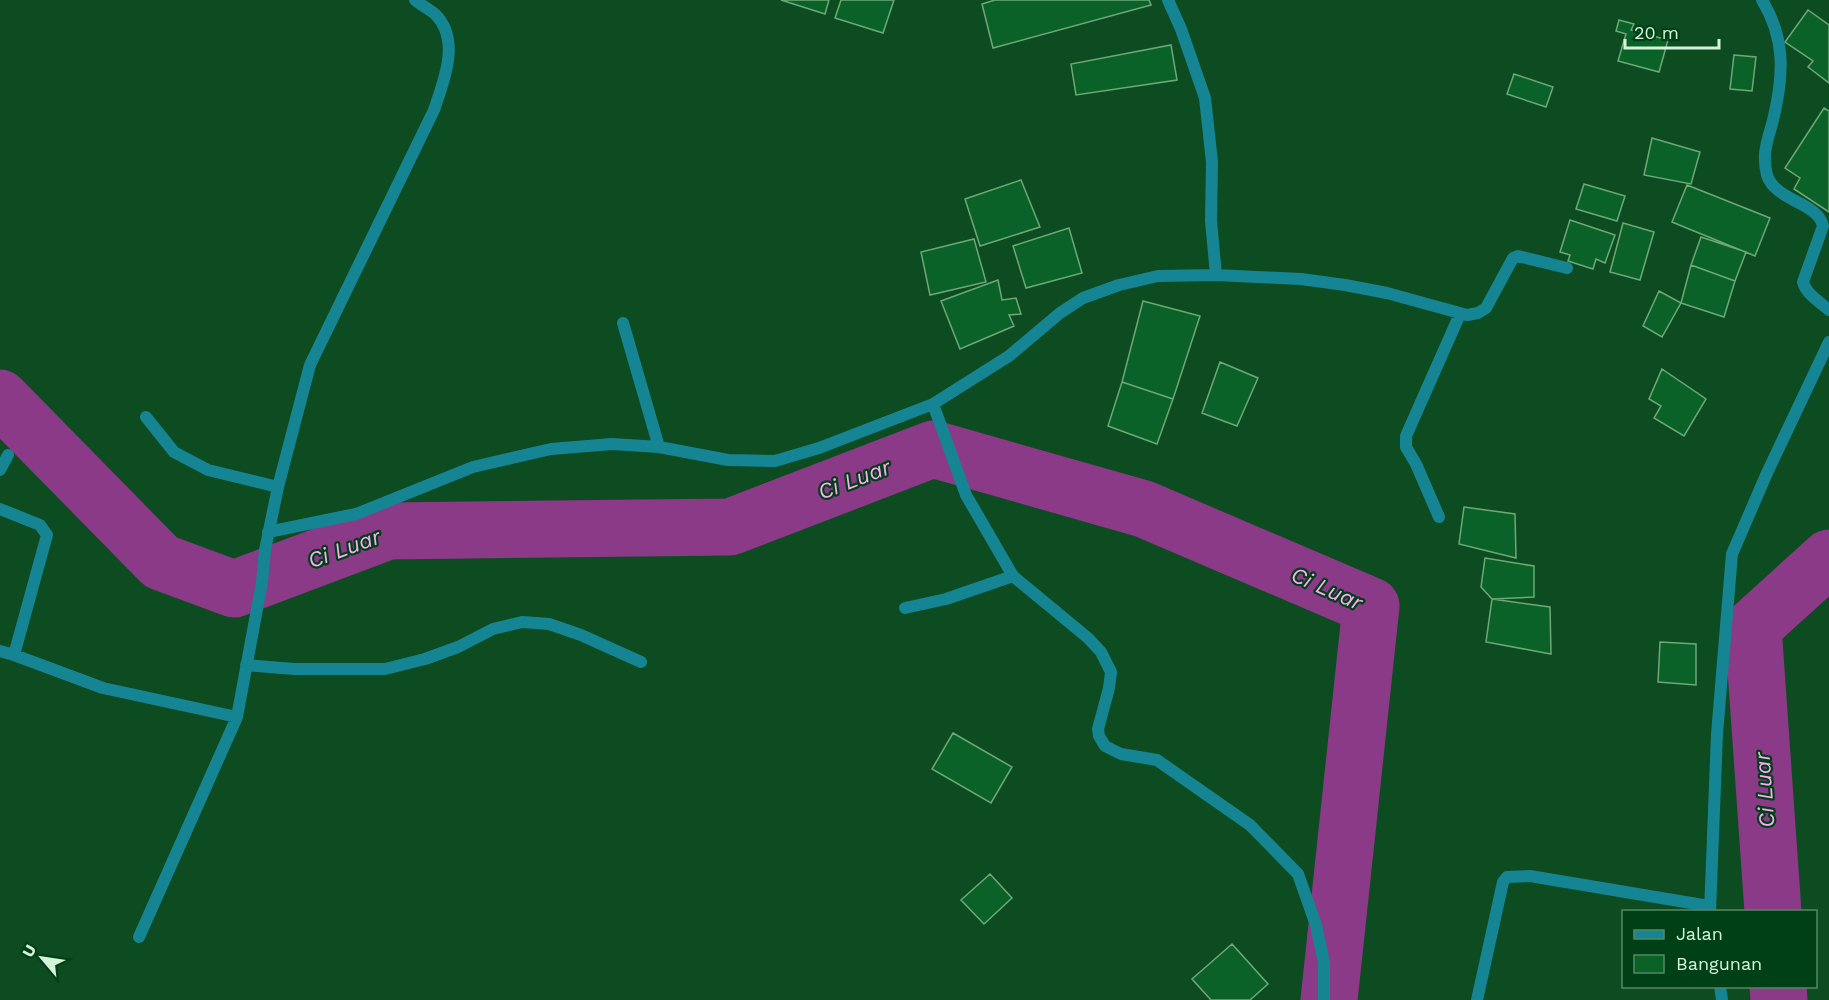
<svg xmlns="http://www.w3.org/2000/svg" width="1829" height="1000" viewBox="0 0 1829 1000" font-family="'Work Sans',sans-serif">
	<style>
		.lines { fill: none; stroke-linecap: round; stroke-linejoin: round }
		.river { stroke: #8a3a87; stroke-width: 57 }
		.building { fill: #0a6229; stroke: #6ea878; stroke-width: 1.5 }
		.lane { stroke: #168593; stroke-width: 12 }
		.street { stroke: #168593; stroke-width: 12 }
		.labels { text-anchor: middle; stroke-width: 4.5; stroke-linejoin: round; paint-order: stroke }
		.water-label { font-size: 22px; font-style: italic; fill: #ffaaf9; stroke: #004016 }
	</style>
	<rect width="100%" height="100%" fill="#0d4b20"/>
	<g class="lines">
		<path class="river" d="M 0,398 L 161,562 L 234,589 L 388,531 L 730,527 L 933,449 L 1144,509 L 1371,606 L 1329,1000
			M 1773,912 L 1753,627 L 1829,558
			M 1778,986 L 1779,1000"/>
	</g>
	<path class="building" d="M 781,0 L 829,0 L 825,14 Z
		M 841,0 L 894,0 L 883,33 L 835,18 Z
		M 995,0 L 1149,0 L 1151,5 L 993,48 L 982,4 Z
		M 1808,10 L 1829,25 L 1829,83 L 1808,67 L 1813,61 L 1785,42 Z
		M 1619,20 L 1634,24 L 1631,30 L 1668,40 L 1659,72 L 1618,61 L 1626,34 L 1616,31 Z
		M 1171,45 L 1177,80 L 1076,95 L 1071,64 Z
		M 1734,55 L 1756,57 L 1752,91 L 1730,89 Z
		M 1514,74 L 1553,87 L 1546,107 L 1507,94 Z
		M 1824,108 L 1829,111 L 1829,212 L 1794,189 L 1800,178 L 1785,168 Z
		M 1652,138 L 1700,152 L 1691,184 L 1644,175 Z
		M 1021,180 L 1040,227 L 980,246 L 965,199 Z
		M 1584,184 L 1625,196 L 1617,221 L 1576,209 Z
		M 1687,185 L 1770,218 L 1755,256 L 1672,222 Z
		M 1570,220 L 1615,235 L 1605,263 L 1596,259 L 1593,269 L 1568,261 L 1570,255 L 1560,252 Z
		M 1623,223 L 1654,232 L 1640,280 L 1610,272 Z
		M 1069,228 L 1082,273 L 1026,288 L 1013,246 Z
		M 1701,237 L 1746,252 L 1735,281 L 1691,265 Z
		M 974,239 L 986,282 L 930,295 L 921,252 Z
		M 1691,265 L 1735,281 L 1724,317 L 1681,303 Z
		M 998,280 L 1002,300 L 1016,298 L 1021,314 L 1009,315 L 1014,326 L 960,349 L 941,301 Z
		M 1659,291 L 1681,303 L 1662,337 L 1643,326 Z
		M 1143,301 L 1200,316 L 1173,399 L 1122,382 Z
		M 1220,362 L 1258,378 L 1237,426 L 1202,413 Z
		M 1662,369 L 1706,399 L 1684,436 L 1654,418 L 1661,406 L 1649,399 Z
		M 1122,382 L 1173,399 L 1157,444 L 1108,426 Z
		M 1464,507 L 1515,514 L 1516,558 L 1459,544 Z
		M 1485,558 L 1534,566 L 1534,597 L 1492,599 L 1481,587 Z
		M 1492,599 L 1550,607 L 1551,654 L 1486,642 Z
		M 1660,642 L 1696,644 L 1696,685 L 1658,682 Z
		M 953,733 L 1012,767 L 991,803 L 932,769 Z
		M 990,874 L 1012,898 L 984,924 L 961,900 Z
		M 1232,944 L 1268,984 L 1250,1000 L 1211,1000 L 1192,979 Z"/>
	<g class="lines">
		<path class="lane" d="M 146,417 L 174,452 L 208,470 L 278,487"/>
		<path class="street" d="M 1168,0 L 1181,29 L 1205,98 L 1212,162 L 1211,221 L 1216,275
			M 1762,0 C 1785,38 1784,73 1774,116 C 1769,138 1761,151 1767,175 C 1775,201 1818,202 1823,226 L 1803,282 C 1806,294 1820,302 1829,310
			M 623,323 L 659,447
			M 933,404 L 966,495 L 1013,576 L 1088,638 L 1101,652 L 1111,672 L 1109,688 L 1098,729 L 1099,736 L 1105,746 L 1121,754 L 1157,760 L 1250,825 L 1298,874 L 1316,925 L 1324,963 L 1324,1000
			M 0,470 L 8,455
			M 0,509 L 40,525 L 47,535 L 14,655
			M 1439,517 L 1416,464 L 1406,447 L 1406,436 L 1460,314
			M 268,532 L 356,514 L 473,467 L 551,449 L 612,444 L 659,447 L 728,460 L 775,461 L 819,448 L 933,404 L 1009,356 L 1060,313 L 1083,298 L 1119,285 L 1158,276 L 1216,275 L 1301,279 L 1345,285 L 1387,293 L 1467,315 L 1478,313 L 1486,308 L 1513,258 L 1518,256 L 1567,268
			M 905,608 L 946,599 L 1013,576
			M 0,651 L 14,655 L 103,688 L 237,717
			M 246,665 L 294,669 L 385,669 L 425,659 L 458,647 L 493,629 L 522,622 L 549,624 L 581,635 L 641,662
			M 1710,912 L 1717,734 L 1732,554 L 1767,473 L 1829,342
			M 139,937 L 237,717 L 262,582 L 265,550 L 278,487 L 310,365 L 434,110 C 444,80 461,40 435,14 C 429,9 421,5 415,0
			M 1720,986 L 1722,1000
			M 1477,1000 L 1503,882 L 1507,877 L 1530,876 L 1709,906"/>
	</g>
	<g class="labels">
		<g class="water-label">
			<text transform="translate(854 479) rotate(-21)" y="8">Ci Luar</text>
			<text transform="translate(344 548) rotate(-20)" y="8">Ci Luar</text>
			<text transform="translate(1327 588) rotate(24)" y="8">Ci Luar</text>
			<text transform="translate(1764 790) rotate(-94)" y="8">Ci Luar</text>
		</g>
	</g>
	<rect x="1622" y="910" width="195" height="78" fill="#004016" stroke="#558864" stroke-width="1.5"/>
	<rect x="1634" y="930" width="30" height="9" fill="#168593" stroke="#558864" stroke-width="1.5"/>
	<text x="1676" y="940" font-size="18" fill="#d5f3d9">Jalan</text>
	<rect x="1634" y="955" width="30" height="18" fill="#0a6229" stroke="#558864" stroke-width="1.5"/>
	<text x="1676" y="970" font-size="18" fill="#d5f3d9">Bangunan</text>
	<g transform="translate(42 958) rotate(299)" stroke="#004016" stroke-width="4.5" paint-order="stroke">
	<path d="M0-4.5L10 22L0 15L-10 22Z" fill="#d5f3d9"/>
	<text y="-9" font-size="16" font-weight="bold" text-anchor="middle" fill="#d5f3d9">U</text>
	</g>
	<path d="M1625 39v9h94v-9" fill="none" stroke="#d5f3d9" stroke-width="3"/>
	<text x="1634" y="39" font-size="18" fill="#d5f3d9" stroke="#004016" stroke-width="4.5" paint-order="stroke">20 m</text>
</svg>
